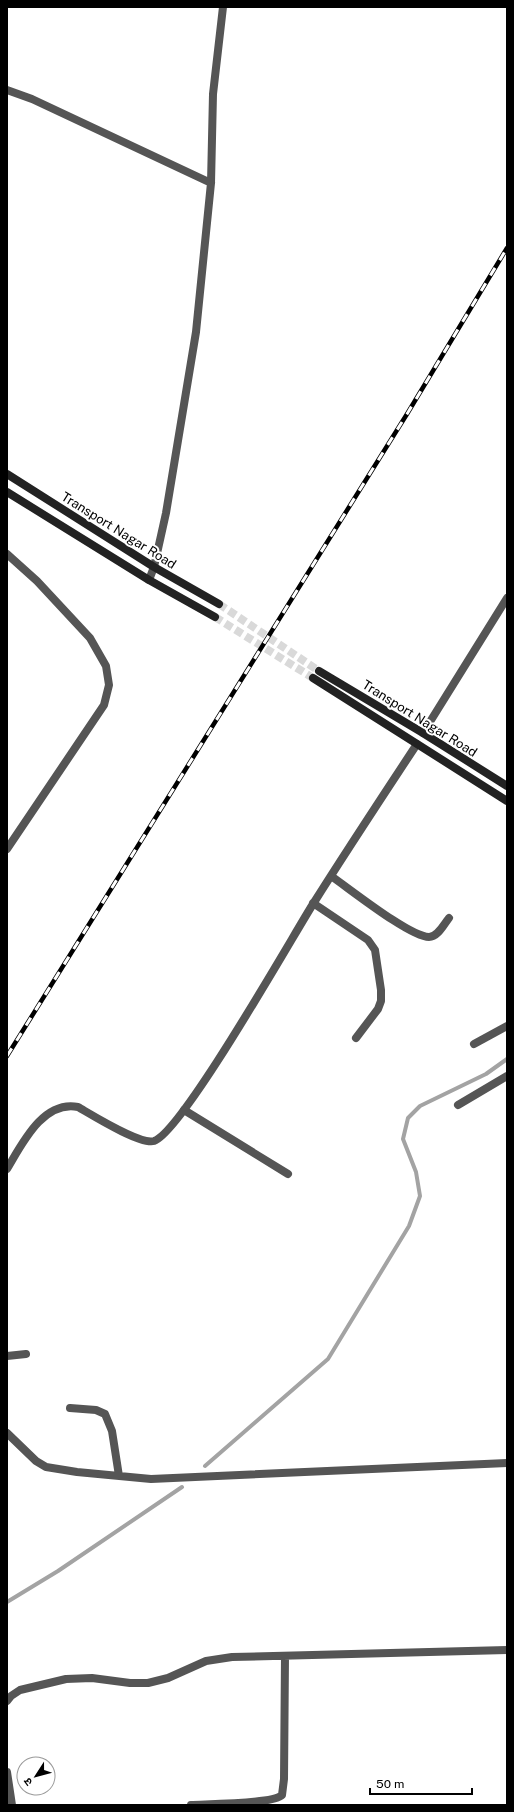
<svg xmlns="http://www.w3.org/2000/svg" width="514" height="1812" viewBox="0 0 514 1812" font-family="'Public Sans','Noto Sans Devanagari',sans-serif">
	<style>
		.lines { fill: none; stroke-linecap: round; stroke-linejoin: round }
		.stream { stroke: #a3a3a3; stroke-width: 4 }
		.secondary-tunnel { stroke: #d9d9d9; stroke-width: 8; stroke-dasharray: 8 4; stroke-linecap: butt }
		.service { stroke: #555; stroke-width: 8 }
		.minor { stroke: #555; stroke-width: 8 }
		.secondary { stroke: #222; stroke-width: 8 }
		.rail-casing { stroke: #000; stroke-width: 4.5 }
		.rail { stroke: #fff; stroke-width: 3; stroke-dasharray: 9; stroke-linecap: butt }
		.labels { text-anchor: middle; stroke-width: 4; stroke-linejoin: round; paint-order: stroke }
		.street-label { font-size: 13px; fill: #000; stroke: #fff }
	</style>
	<rect width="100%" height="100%" fill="#fff"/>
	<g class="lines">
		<path class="stream" d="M 205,1466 L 328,1359 L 409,1226 L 420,1196 L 416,1172 L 403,1139 L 408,1118 L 420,1106 L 486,1074 L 507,1059
			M 7,1602 L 58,1571 L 182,1487"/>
		<path class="secondary-tunnel" d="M 219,604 L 319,671
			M 215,617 L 313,678"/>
		<path class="service" d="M 7,554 L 37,581 L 90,638 L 106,666 L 109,685 L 104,705 L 7,849
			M 458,1105 L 507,1076
			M 184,1110 L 288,1174
			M 7,1356 L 26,1354
			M 70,1408 L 96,1410 L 105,1414 L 112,1431 L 119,1476
			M 7,1433 L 36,1461 L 46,1467 L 77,1472 L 151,1479 L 507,1463
			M 7,1701 L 11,1696 L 20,1690 L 66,1679 L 92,1678 L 130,1683 L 148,1683 L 168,1678 L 206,1661 L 232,1657 L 507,1650
			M 7,1772 L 12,1805
			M 191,1805 C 207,1804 274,1804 282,1795 L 284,1779 L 285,1656"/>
		<path class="minor" d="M 7,90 L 32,99 L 211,183
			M 149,580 L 154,567 L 166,513 L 196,332 L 211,183 L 213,94 L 223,7
			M 423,733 L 507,598
			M 331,876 C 350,889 410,937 429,937 C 438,937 444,924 449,918
			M 313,903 L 368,940 L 375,950 L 381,990 L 381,1001 L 378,1009 L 356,1038
			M 474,1044 L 507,1026
			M 7,1169 C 22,1144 43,1100 78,1107 C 92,1115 140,1145 154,1141 C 182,1132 291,939 313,904 C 347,850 382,797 417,744"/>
		<path class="secondary" d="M 7,474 L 154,567 L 219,604
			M 7,492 L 149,580 L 215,617
			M 319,671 L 423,733 L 507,786
			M 313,678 L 507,801"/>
		<g class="rail-casing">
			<path id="rail" d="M 7,1056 L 407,414 L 507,248"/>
		</g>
		<use href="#rail" class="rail"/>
	</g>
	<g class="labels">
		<g class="street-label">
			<text transform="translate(119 530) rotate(32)" y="5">Transport Nagar Road</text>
			<text transform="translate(420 718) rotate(32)" y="5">Transport Nagar Road</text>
		</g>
	</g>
	<rect width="514" height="1812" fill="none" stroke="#000000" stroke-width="16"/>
	<g transform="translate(36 1776) rotate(234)"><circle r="19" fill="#ffffff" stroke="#999999"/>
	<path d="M0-3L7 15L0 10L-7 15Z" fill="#000000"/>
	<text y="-6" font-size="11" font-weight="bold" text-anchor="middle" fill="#000000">उ</text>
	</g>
	<path d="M370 1788v6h102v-6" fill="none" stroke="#000000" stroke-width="2"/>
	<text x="376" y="1788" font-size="12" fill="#000000" stroke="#ffffff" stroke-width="3" paint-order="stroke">50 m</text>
</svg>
